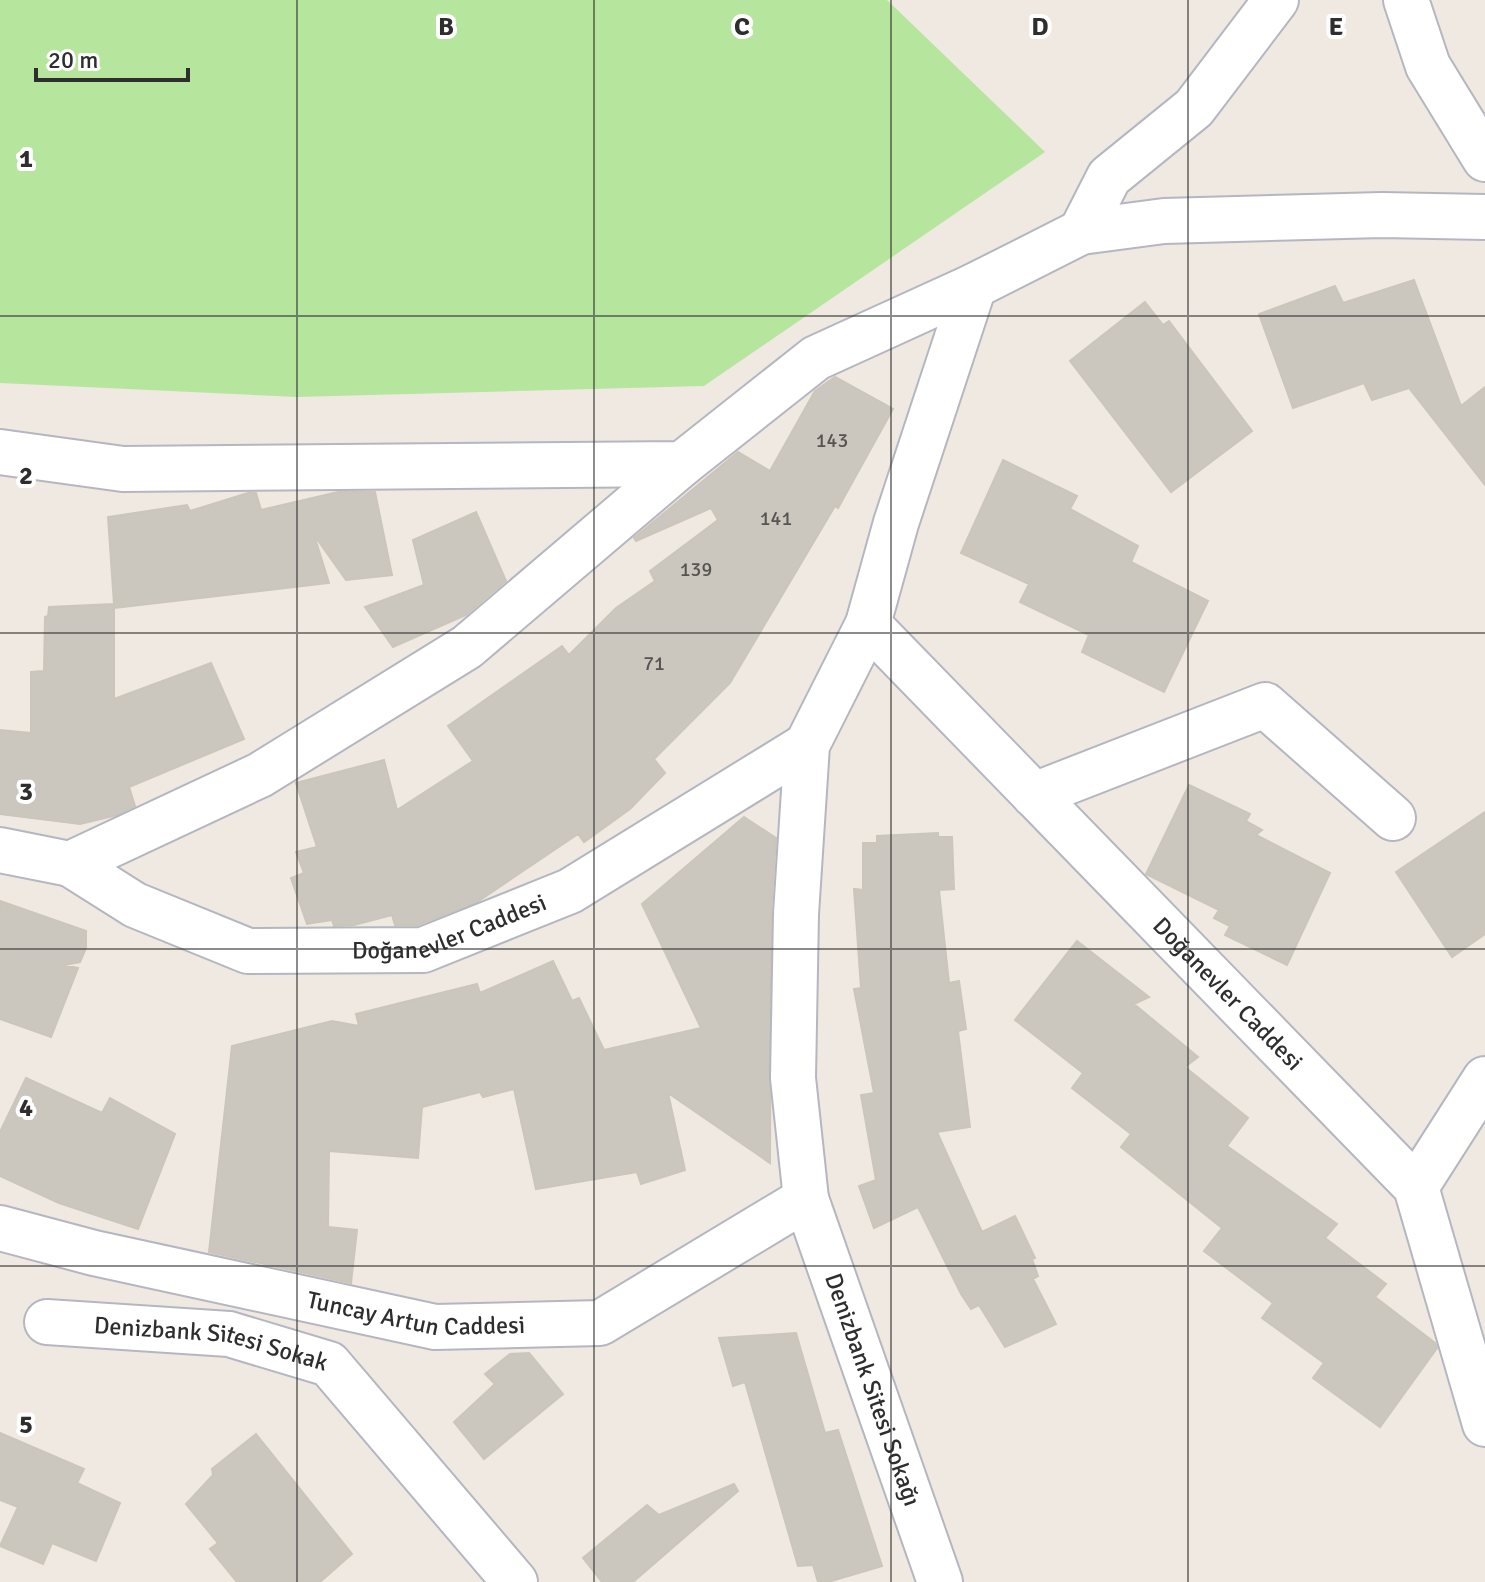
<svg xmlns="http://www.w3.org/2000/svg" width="1485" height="1582" viewBox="0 0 1485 1582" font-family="Signika,sans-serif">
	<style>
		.green { fill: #b6e59e }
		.building { fill: #cbc7bf; stroke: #cbc5ba; stroke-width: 2 }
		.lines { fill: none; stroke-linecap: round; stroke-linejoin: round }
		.street-casing { stroke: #b4b7c1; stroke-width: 48 }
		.secondary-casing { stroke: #b4b7c1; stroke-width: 48 }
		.street { stroke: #fff; stroke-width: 44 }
		.secondary { stroke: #fff; stroke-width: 44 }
		.grid { fill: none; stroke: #2e2e2e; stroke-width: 2; stroke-opacity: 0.55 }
		.labels { text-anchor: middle; stroke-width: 8; stroke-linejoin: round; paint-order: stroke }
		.number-label { font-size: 20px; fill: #555452 }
		.street-label { font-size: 24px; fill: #2e2e2e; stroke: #fff }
		.grid-label { font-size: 26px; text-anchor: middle; font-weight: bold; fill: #2e2e2e; stroke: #fff; stroke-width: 8; stroke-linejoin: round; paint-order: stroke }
	</style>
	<rect width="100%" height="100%" fill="#efe9e1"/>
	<path class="green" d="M 0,0 L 887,0 L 1045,152 L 704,386 L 297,397 L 0,383 Z"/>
	<path class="building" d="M 1414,280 L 1461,406 L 1485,387 L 1485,485 L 1409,388 L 1372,400 L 1364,383 L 1293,408 L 1259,314 L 1335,286 L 1343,303 Z
		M 1145,302 L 1163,325 L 1169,321 L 1252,431 L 1171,492 L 1070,361 Z
		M 835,377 L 893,409 L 838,508 L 835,506 L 730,683 L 654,759 L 665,773 L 630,809 L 584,842 L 578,834 L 477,902 L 418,925 L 395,925 L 392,915 L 354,925 L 334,926 L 332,920 L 307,924 L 291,878 L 304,873 L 296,852 L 317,847 L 296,783 L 384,760 L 397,810 L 473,761 L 448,726 L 562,646 L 569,655 L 616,608 L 655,581 L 650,571 L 718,520 L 711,508 L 636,541 L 634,538 L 738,452 L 770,471 L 815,391 Z
		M 1003,460 L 1077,496 L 1070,509 L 1138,546 L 1131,562 L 1208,601 L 1164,692 L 1082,652 L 1089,635 L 1020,602 L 1029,584 L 961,553 Z
		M 338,492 L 375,492 L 392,575 L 346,580 L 314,535 L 329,583 L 114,608 L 114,699 L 211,663 L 244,739 L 129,787 L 135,806 L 117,815 L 80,824 L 0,814 L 0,730 L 31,733 L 31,672 L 44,671 L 45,617 L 48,616 L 49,607 L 114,604 L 108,517 L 187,505 L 190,511 L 248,493 L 256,493 L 261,510 Z
		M 476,512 L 506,581 L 466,615 L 393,647 L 365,607 L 424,585 L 413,540 Z
		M 1189,785 L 1250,814 L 1246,821 L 1262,830 L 1256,835 L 1330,873 L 1287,965 L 1225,935 L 1230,926 L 1214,918 L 1219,910 L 1146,874 Z
		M 1485,812 L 1485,934 L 1452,957 L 1396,872 Z
		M 744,817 L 776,838 L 771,913 L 770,1163 L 668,1093 L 685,1170 L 641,1184 L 637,1172 L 536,1189 L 514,1089 L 483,1097 L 480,1092 L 422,1107 L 418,1158 L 329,1151 L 328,1227 L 357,1230 L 351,1283 L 209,1252 L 232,1046 L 332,1021 L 359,1026 L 356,1014 L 477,984 L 480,993 L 553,961 L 572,1001 L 579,998 L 604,1050 L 701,1028 L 642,904 Z
		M 938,833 L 938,837 L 952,837 L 954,889 L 939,890 L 949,983 L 959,981 L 966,1029 L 958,1031 L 970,1127 L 937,1132 L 982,1232 L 1015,1216 L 1035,1258 L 1032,1259 L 1038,1276 L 1033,1279 L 1056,1324 L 1005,1347 L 979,1305 L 971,1309 L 961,1294 L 918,1207 L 874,1228 L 859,1186 L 876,1180 L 861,1095 L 874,1093 L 854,989 L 861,988 L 854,889 L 863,890 L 863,843 L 877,843 L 877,836 Z
		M 0,901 L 86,931 L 86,948 L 80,962 L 64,965 L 78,968 L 51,1037 L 0,1019 Z
		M 1077,941 L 1149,997 L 1134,1004 L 1198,1057 L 1185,1067 L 1248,1118 L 1227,1146 L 1337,1224 L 1325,1238 L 1386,1284 L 1375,1297 L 1435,1343 L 1437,1348 L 1380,1427 L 1313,1378 L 1324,1363 L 1262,1318 L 1273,1303 L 1204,1251 L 1222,1228 L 1121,1147 L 1131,1134 L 1072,1088 L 1083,1073 L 1015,1020 Z
		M 26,1078 L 102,1113 L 110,1098 L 175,1134 L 138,1229 L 59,1203 L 0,1176 L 0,1132 Z
		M 796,1333 L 825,1433 L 838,1430 L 882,1566 L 828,1582 L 818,1582 L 813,1565 L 798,1566 L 745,1382 L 733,1386 L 719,1338 Z
		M 529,1353 L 563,1394 L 484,1459 L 454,1422 L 495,1384 L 485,1374 L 510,1354 Z
		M 0,1433 L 84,1469 L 77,1483 L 120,1503 L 96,1561 L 52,1543 L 43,1564 L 0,1546 L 18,1507 L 0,1500 Z
		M 256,1434 L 352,1554 L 320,1582 L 237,1582 L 210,1549 L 218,1543 L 186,1504 L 213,1475 L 212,1469 Z
		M 734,1484 L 738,1491 L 633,1582 L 602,1582 L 583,1558 L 647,1505 L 659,1515 Z"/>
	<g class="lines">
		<g class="street-casing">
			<g id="street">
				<path d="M 1406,0 L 1428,66 L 1485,159"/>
				<path d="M 1081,232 L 1109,177 L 1194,108 L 1276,0"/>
				<path d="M 0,452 L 123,469 L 682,464 L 816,358 L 974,286"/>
				<path id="s1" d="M 868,624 L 1416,1187 L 1485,1424"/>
				<path d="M 1034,795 L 1265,705 L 1393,818"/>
				<path d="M 0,850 L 70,864 L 260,775 L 467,647 L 682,464"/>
				<path id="s2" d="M 70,864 L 135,905 L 248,951 L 423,950 L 570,891 L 807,745"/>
				<path d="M 1416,1187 L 1485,1079"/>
				<path id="s3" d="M 806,1199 L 940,1582"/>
				<path id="s4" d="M 47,1322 L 229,1334 L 329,1364 L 515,1582"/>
			</g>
		</g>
		<g class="secondary-casing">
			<g id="secondary">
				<path id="s5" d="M 0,1228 L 94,1253 L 435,1327 L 600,1323 L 806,1199 L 793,1078 L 796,914 L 807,745 L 868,624 L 896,523 L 974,286 L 1081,232 L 1164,221 L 1382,215 L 1485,217"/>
			</g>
		</g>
		<use href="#street" class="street"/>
		<use href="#secondary" class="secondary"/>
	</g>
	<path class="grid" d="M 297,0 L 297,1582M 594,0 L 594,1582M 891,0 L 891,1582M 1188,0 L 1188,1582M 0,316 L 1485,316M 0,633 L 1485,633M 0,949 L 1485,949M 0,1266 L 1485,1266"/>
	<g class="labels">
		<g class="number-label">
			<text x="832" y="447">143</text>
			<text x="776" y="525">141</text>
			<text x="696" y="576">139</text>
			<text x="654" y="670">71</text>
		</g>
		<g class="street-label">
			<text dy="8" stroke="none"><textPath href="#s2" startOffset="404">Doğanevler Caddesi</textPath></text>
			<text dy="8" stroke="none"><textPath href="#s1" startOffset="516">Doğanevler Caddesi</textPath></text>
			<text dy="8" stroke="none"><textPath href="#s5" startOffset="426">Tuncay Artun Caddesi</textPath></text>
			<text dy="8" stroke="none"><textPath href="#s4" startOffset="166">Denizbank Sitesi Sokak</textPath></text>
			<text dy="8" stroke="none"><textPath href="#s3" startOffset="202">Denizbank Sitesi Sokağı</textPath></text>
		</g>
	</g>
	<g class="grid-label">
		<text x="446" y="35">B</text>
		<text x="742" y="35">C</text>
		<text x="1040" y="35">D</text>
		<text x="1336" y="35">E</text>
		<text x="26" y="167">1</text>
		<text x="26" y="484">2</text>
		<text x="26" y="800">3</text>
		<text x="26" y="1116">4</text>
		<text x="26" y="1433">5</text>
	</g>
	<path d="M36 68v12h152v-12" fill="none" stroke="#2e2e2e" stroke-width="4"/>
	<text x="48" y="68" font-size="24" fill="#2e2e2e" stroke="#ffffff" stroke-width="6" paint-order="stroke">20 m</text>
</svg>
